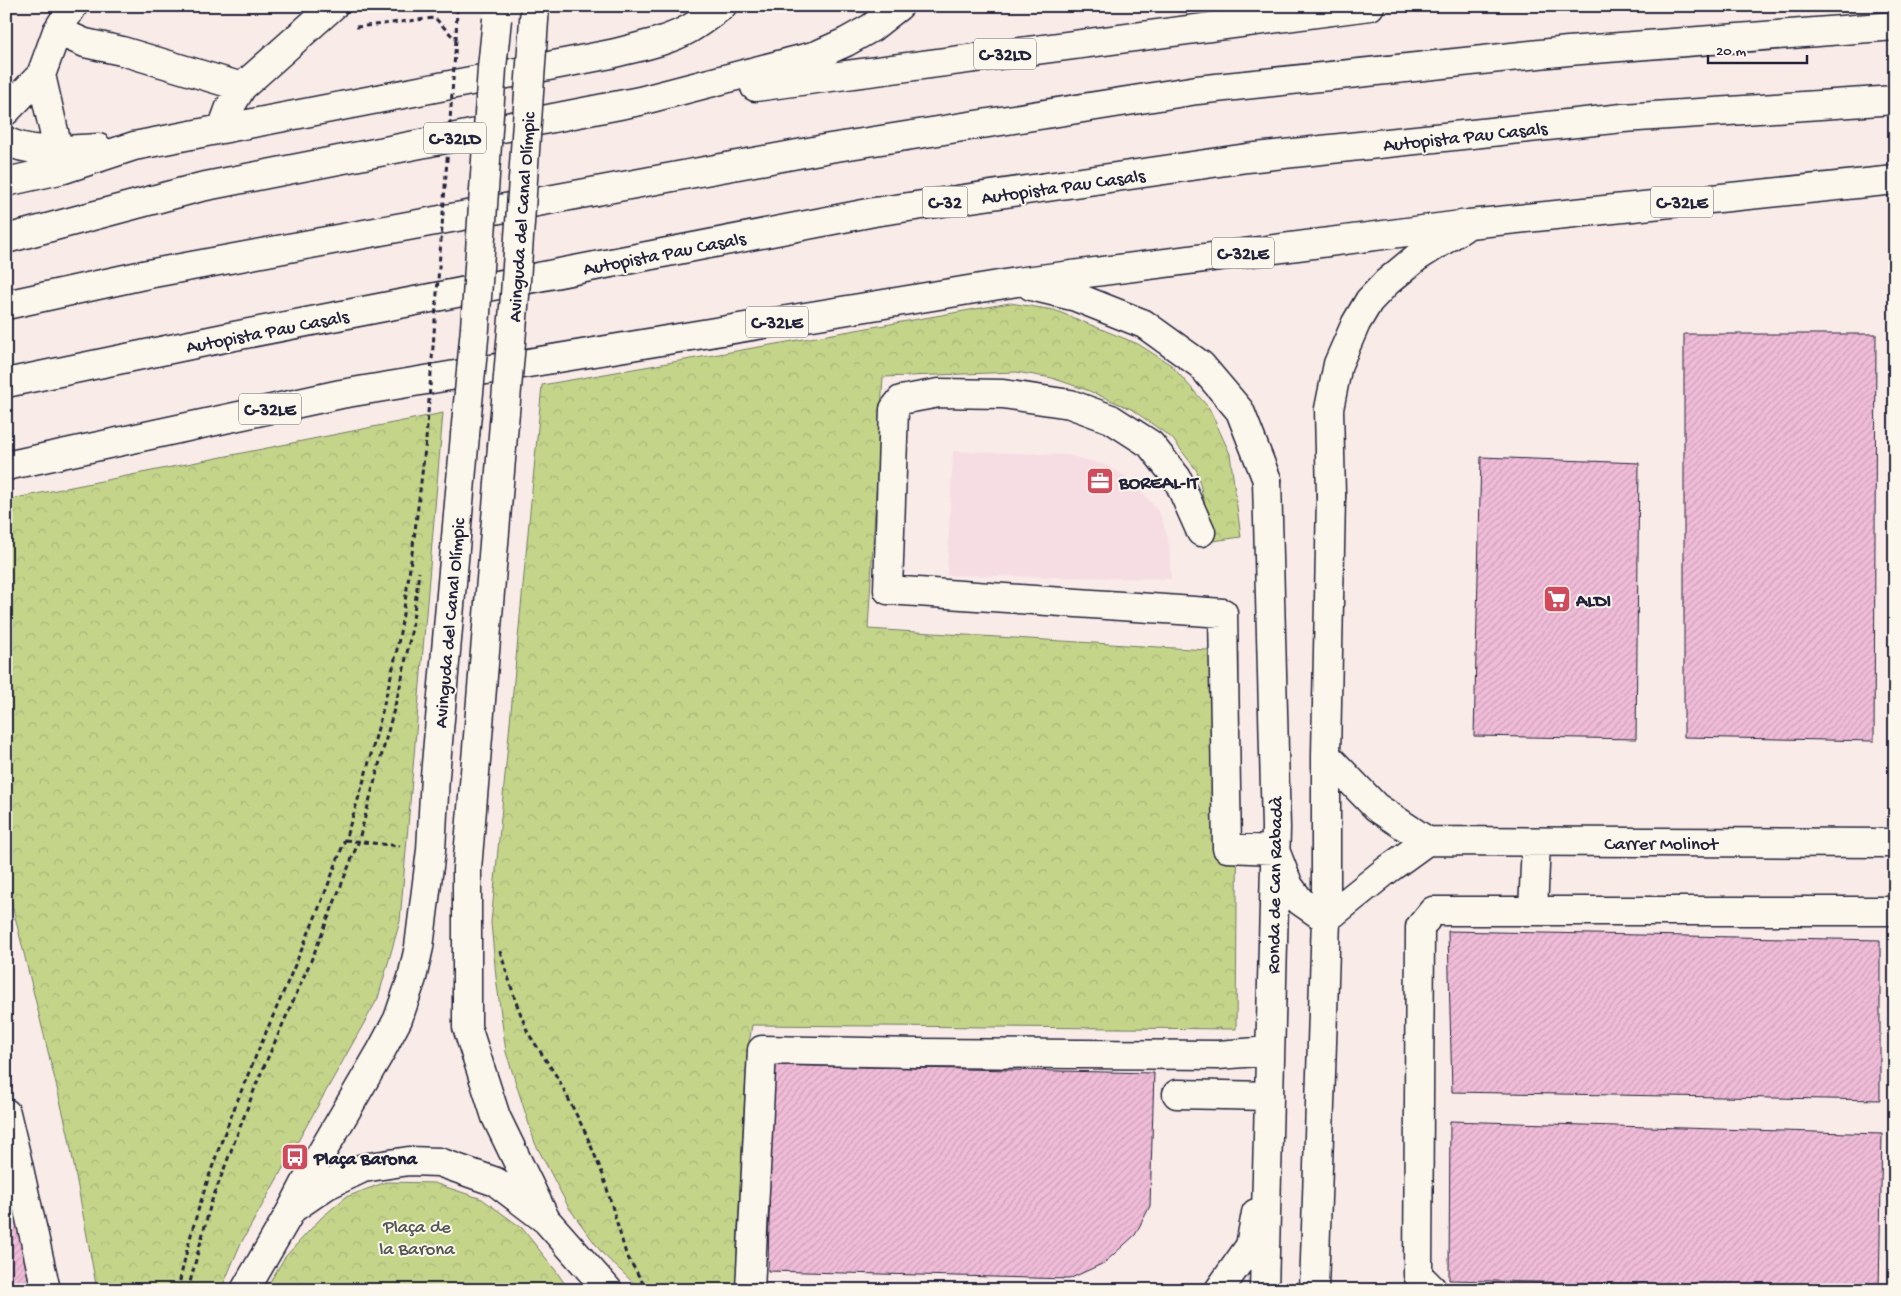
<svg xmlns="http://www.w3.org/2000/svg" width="1901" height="1296" viewBox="0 0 1901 1296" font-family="'Gochi Hand',sans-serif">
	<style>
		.built { fill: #f6dde3 }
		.park { fill: url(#park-crowns); stroke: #737c62 }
		.building { fill: url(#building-hatch); stroke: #22223b }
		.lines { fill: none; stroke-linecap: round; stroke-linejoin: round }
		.minor-casing { stroke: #22223b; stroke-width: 31 }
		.highway-casing { stroke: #22223b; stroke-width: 31 }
		.path { stroke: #22223b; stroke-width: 3; stroke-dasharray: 5 4; stroke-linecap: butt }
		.minor { stroke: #fbf7ec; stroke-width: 28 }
		.highway { stroke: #fbf7ec; stroke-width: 28 }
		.minor-bridge-casing { stroke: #22223b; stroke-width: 31; stroke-linecap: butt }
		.path-bridge { stroke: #22223b; stroke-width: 3; stroke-dasharray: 5 4; stroke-linecap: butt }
		.minor-bridge { stroke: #fbf7ec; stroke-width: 28 }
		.labels { text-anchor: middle; stroke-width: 4; stroke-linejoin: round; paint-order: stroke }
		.shield { fill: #fbf7ec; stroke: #636270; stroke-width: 1 }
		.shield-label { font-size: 18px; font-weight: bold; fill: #22223b }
		.street-label { font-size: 19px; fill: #22223b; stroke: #fbf7ec }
		.poi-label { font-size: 19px; font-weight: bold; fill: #22223b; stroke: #fbf7ec; text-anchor: start }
		.park-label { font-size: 19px; fill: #535853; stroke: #fbf7ec }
	</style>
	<defs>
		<pattern id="park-crowns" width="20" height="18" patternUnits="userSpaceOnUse" patternTransform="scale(1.25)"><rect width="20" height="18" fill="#c4d58a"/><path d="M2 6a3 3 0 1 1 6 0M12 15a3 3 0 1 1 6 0" fill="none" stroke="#a8b778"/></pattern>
		<pattern id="building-hatch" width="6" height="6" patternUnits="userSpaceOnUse" patternTransform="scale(1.25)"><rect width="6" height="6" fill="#f0bcd8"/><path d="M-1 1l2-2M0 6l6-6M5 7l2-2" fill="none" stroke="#cea1ba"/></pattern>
	</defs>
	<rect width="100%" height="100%" fill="#f9ebe8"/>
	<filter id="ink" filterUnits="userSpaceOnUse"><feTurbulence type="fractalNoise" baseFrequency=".02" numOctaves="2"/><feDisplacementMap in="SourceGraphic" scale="10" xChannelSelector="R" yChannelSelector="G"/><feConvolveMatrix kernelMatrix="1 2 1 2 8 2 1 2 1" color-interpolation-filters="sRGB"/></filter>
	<g filter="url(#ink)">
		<path class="built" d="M 953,451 L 1068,455 L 1103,464 L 1124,475 L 1145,495 L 1160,514 L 1169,542 L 1171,579 L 947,575 Z"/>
		<path class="park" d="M 1010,303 L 1054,310 L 1138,344 L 1171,365 L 1209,408 L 1230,454 L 1241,537 L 1213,541 L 1197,471 L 1172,438 L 1131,409 L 1087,390 L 1052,378 L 1016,372 L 883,377 L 868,629 L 1239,652 L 1236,1029 L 752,1025 L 747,1056 L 737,1245 L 737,1290 L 641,1290 L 602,1253 L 569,1208 L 535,1143 L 506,1052 L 496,977 L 491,923 L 542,385 Z
			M 443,413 L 400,921 L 378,998 L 240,1245 L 221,1290 L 97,1290 L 68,1133 L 6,880 L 6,500 Z
			M 386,1182 L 434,1183 L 482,1199 L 522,1228 L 556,1271 L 569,1290 L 265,1290 L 285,1257 L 321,1218 L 346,1197 Z"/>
		<path class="building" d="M 1684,334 L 1876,334 L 1874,741 L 1684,737 Z
			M 1481,457 L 1639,463 L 1636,739 L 1474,736 Z
			M 1448,931 L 1880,940 L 1880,1100 L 1452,1092 Z
			M 772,1065 L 1154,1073 L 1150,1206 L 1135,1235 L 1104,1263 L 1069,1279 L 768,1271 Z
			M 1450,1121 L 1882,1134 L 1879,1290 L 1449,1280 Z
			M 7,1185 L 35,1290 L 6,1290 Z"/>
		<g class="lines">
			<g class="minor-casing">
				<path id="minor" d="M 57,31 L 85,43 L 122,51 L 242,87
					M 41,75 L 58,149
					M 6,111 L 41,75 L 57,31 L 73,6
					M 222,129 L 230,107 L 242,87 L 333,6
					M 6,141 C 34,155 68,149 98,148
					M 6,182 L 64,169 L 134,146 L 611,54 C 637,47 666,42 689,29 C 701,22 711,14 722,6
					M 502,447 L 467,869 L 467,1027 L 496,1117 L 546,1220
					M 1201,532 L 1177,478 L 1150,444 L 1111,419 L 1070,404 L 1003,394 L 939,393 L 901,400 L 894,409 L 888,590 L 1223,613 L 1227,848 L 1275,850 L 1289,886 L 1300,901 L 1326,919
					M 1326,755 L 1376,807 L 1427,841
					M 1533,911 L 1536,842
					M 1326,919 L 1387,870 L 1427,841 L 1895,843
					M 1177,1094 L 1269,1096
					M 6,1113 L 16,1155
					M 6,1157 L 16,1155 L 46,1290
					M 292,1209 L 318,1159 L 381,1051 L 398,1019 L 412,978 L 419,947 L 431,850 L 435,776 L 465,435
					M 245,1290 L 292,1209 L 327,1185 L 363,1168 L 409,1161 L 439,1162 L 496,1182 L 546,1220 L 608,1290
					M 750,1290 L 762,1050 L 918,1053 L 1218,1055 L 1270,1051
					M 1219,1290 L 1250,1246 L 1256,1213
					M 1264,1290 L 1276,828 L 1267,480
					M 1314,1290 L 1326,919 L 1326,755 L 1331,496
					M 1433,1290 L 1418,1275 L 1420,927 L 1433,911 L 1895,911"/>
			</g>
			<g class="highway-casing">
				<path id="highway" d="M 755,87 L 1370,6
					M 6,239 L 201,187 L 640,101 L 817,55 L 846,42 L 871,28 L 899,6
					M 1031,286 L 1076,297 L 1144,324 L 1201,365 L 1240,411 L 1267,480
					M 6,305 L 148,274 L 830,148 L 1197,90 L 1568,51 L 1895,26
					M 6,383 L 224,338 L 874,212 L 1247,158 L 1623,118 L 1895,100
					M 6,466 L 341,394 L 1017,282 L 1469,224 L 1895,180
					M 1331,496 L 1329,409 L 1338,364 L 1356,323 L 1369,301 L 1387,282 L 1416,258 L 1463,228"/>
			</g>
			<path class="path" d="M 356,27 L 435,18 L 456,40
				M 456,40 L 457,6
				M 345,840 L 400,846
				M 500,951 L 516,1002 L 528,1033 L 559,1080 L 586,1134 L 603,1175 L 626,1254 L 647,1290
				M 178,1290 C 209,1133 291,992 344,842 C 361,794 374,745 386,696 C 390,679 395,661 398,644 C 410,576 418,508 426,440
				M 188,1290 L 211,1203 L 258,1080 L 313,956 L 358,843 L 401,683 L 412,628 L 419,572"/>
			<use href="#minor" class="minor"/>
			<use href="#highway" class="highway"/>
			<g class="minor-bridge-casing">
				<path id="minor-bridge" d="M 465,435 L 475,328 L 492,68 L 497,19
					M 502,447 L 515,295 L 535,6"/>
			</g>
			<path class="path-bridge" d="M 426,440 L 456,40"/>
			<use href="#minor-bridge" class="minor-bridge"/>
		</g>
	</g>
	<defs>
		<g id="office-square" transform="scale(1.4375)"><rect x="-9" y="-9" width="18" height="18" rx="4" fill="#d1495b" stroke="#fbf7ec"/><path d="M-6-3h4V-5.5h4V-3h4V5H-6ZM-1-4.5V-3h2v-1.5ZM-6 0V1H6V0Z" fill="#fff"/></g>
		<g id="supermarket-square" transform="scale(1.4375)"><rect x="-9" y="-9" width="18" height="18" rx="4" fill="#d1495b" stroke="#fbf7ec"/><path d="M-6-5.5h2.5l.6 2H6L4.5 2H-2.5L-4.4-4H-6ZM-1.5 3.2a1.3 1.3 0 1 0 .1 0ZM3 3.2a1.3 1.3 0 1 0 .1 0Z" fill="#fff"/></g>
		<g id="bus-square" transform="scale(1.4375)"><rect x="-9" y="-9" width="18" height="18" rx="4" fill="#d1495b" stroke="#fbf7ec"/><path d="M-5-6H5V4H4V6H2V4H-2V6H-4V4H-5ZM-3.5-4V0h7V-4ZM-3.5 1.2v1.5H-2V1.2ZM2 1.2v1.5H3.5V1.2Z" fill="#fff"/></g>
	</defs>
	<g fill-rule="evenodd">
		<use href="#office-square" x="1100" y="481"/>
		<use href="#supermarket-square" x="1557" y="599"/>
		<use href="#bus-square" x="295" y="1157"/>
	</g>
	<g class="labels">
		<g class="shield">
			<rect x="974" y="38.5" width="62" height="31" rx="4"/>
			<rect x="424" y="122.5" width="62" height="31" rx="4"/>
			<rect x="922.5" y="186.5" width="45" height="31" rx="4"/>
			<rect x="1651" y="186.5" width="62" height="31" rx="4"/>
			<rect x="1212" y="237.5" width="62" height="31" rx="4"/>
			<rect x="746" y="306.5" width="62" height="31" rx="4"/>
			<rect x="239" y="393.5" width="62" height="31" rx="4"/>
		</g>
		<g class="shield-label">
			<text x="1005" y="60">C-32LD</text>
			<text x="455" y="144">C-32LD</text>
			<text x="945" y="208">C-32</text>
			<text x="1682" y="208">C-32LE</text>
			<text x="1243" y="259">C-32LE</text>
			<text x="777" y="328">C-32LE</text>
			<text x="270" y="415">C-32LE</text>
		</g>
		<g class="street-label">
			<text transform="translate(1465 135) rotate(-6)" y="7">Autopista Pau Casals</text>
			<text transform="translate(1063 185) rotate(-8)" y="7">Autopista Pau Casals</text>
			<text transform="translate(520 217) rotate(-86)" y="7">Avinguda del Canal Olímpic</text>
			<text transform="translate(664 252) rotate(-11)" y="7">Autopista Pau Casals</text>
			<text transform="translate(267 330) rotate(-11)" y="7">Autopista Pau Casals</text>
			<text transform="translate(448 623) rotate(-85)" y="7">Avinguda del Canal Olímpic</text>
			<text x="1661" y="849">Carrer Molinot</text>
			<text transform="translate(1273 885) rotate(-89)" y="7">Ronda de Can Rabadà</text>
		</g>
		<g class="poi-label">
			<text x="1119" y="488">BOREAL-IT</text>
			<text x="1576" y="606">ALDI</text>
			<text x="314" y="1164">Plaça Barona</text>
		</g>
		<g class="park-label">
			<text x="417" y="1232">Plaça de<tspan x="417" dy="22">la Barona</tspan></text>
		</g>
	</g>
	<rect width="1901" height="1296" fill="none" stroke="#fbf7ec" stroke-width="25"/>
	<rect x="12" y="12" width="1876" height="1271" fill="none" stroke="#22223b" stroke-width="2" filter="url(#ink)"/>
	<path d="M1708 55v8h99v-8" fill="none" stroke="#22223b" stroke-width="2.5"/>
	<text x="1716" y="55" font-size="15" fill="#22223b" stroke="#fbf7ec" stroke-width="4" paint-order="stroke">20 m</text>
</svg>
